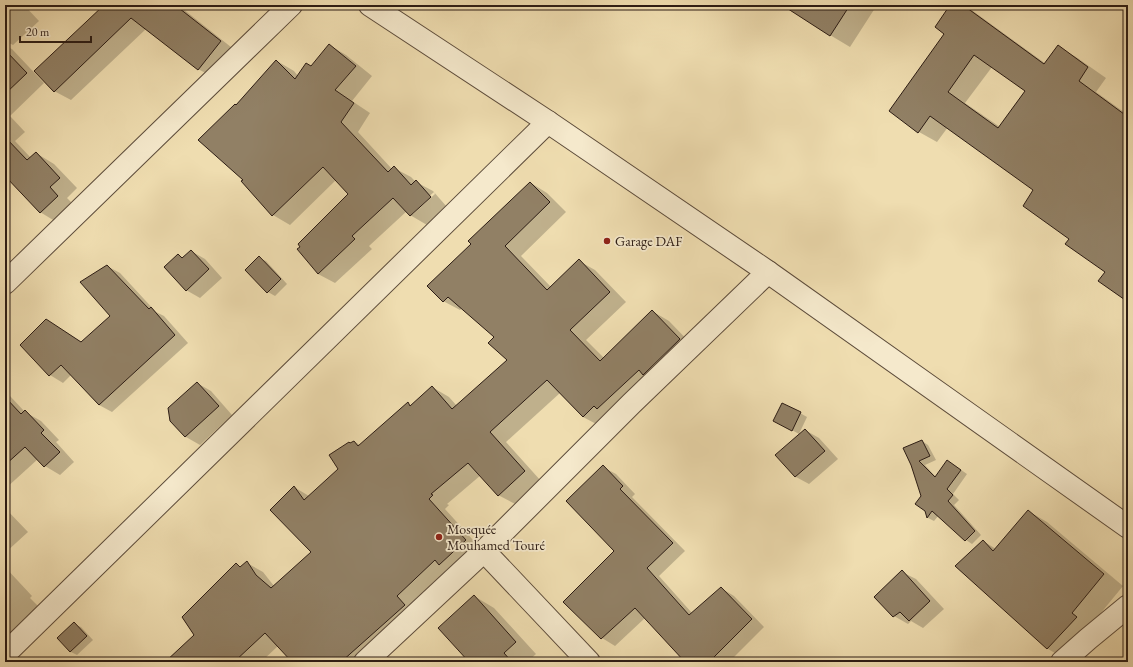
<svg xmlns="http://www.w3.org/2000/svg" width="1133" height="667" viewBox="0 0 1133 667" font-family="'EB Garamond',serif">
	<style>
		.shadow { fill: #0003; fill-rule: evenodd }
		.building { fill: #918065; stroke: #2c1c14; fill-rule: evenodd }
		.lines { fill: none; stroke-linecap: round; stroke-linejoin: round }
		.minor-casing { stroke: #5d4c3b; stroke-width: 24 }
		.tertiary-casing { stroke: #5d4c3b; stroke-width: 24 }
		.minor { stroke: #f5e9cc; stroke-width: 22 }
		.tertiary { stroke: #f5e9cc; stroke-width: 22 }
		.poi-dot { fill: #8f2418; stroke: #f5e9cc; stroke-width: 1.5 }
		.labels { text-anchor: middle; stroke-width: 3.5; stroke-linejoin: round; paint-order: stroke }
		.poi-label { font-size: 14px; fill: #2c1c14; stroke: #f5e9cc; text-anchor: start }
	</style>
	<rect width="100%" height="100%" fill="#efddb0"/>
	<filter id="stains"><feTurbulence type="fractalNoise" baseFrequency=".005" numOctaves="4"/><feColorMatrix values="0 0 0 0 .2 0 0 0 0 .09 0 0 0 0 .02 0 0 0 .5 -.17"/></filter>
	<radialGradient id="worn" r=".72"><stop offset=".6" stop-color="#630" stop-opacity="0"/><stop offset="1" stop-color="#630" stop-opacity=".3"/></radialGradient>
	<path class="shadow" d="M 5,5 L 24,5 L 39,21 L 13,45 L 5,41 Z
		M 98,5 L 178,5 L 236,51 L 215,78 L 198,69 L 146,29 L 71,100 L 54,91 L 101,9 Z
		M 799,5 L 877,5 L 850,47 L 830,35 Z
		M 952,5 L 963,5 L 973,11 L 1046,64 L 1058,47 L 1076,57 L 1106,78 L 1096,92 L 1128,115 L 1128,301 L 1106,272 L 1070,239 L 1035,190 L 948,127 L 937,142 L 919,132 L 946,34 ZM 992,67 L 1026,91 L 1000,127 L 965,103 Z
		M 329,45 L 346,55 L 372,76 L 352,101 L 370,113 L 358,132 L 392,169 L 394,168 L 411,177 L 416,182 L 433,191 L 447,207 L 427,225 L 410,215 L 407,211 L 369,246 L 372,249 L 335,283 L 318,274 L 350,194 L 336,180 L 290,225 L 273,215 L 242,182 L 244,180 L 236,106 L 277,61 L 294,71 L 298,76 L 311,67 ZM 434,192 L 435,194 L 413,214 L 413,211 Z
		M 5,46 L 12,49 L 44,83 L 10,116 L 25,132 L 15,141 L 31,158 L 36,153 L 54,164 L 77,188 L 67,198 L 75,206 L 58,223 L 40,212 L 6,176 L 5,177 Z
		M 531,183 L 547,193 L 566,212 L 521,256 L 551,287 L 579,261 L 595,270 L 626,302 L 586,340 L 604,358 L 652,311 L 669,321 L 696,349 L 600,426 L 583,417 L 560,393 L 506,442 L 541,481 L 515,504 L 498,495 L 481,475 L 447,504 L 449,505 L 445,509 L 482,550 L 368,662 L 294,662 L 278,646 L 261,662 L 166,662 L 195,635 L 236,565 L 241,568 L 247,563 L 263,572 L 274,586 L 312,552 L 294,487 L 309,496 L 339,469 L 351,444 L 355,442 L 360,445 L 408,404 L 411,406 L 432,387 L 449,397 L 457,406 L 508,360 L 495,337 L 462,308 L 460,310 L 443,301 L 472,244 Z
		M 191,251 L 205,259 L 222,278 L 200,298 L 186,290 L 178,255 L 184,258 Z
		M 259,258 L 266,261 L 287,284 L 275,296 L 268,292 L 246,270 Z
		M 107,266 L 120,273 L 156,312 L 164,316 L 188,343 L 112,412 L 99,405 L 71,375 L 63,383 L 50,375 L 47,320 L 82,343 L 112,316 Z
		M 197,383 L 211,391 L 232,415 L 200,445 L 186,437 L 171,421 Z
		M 5,393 L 10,396 L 25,412 L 41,421 L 59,440 L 56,442 L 74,462 L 60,475 L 45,466 L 38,459 L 5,489 Z
		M 800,413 L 807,417 L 799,434 L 781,424 Z
		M 805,430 L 819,438 L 838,459 L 809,484 L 796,477 Z
		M 922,441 L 928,445 L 936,460 L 925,465 L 936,477 L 954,465 L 967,474 L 953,494 L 959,500 L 954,505 L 981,535 L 972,544 L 966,540 L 939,515 L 934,521 L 928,518 L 912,464 Z
		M 603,467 L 616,474 L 635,494 L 632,497 L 685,551 L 659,576 L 692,613 L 721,588 L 734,596 L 764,627 L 729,662 L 686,662 L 645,618 L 615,646 L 602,638 L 615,551 Z
		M 5,508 L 28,532 L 5,553 Z
		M 1028,511 L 1047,522 L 1123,586 L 1091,625 L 1067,660 L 1048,649 L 957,566 L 983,541 L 996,549 Z
		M 5,567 L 32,596 L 30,598 L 38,606 L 5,638 Z
		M 902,572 L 916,579 L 944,609 L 923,628 L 911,621 L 908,624 L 894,616 L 875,597 Z
		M 474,596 L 494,608 L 536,654 L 527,662 L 470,662 Z
		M 74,624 L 81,627 L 93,640 L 77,655 L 71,652 L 59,638 Z"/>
	<path class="building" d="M 104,5 L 175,5 L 221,41 L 198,70 L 131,18 L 54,92 L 34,71 Z
		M 782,5 L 850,5 L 830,36 Z
		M 950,5 L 963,5 L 1044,64 L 1058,45 L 1088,67 L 1079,81 L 1128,117 L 1128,302 L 1098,281 L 1105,272 L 1065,244 L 1069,239 L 1023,206 L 1033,190 L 930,116 L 918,133 L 889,111 L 944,34 L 935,27 ZM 974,55 L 1025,91 L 998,128 L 948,92 Z
		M 329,44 L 356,66 L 335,90 L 354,103 L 341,122 L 388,172 L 394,166 L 411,185 L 416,180 L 431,197 L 410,216 L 393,198 L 352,236 L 355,239 L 318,274 L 297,249 L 300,247 L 298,244 L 348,194 L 323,167 L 272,216 L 241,181 L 243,180 L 198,140 L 235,104 L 236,105 L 276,60 L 295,79 L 306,63 L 311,66 Z
		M 5,50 L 27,73 L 5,94 Z
		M 5,137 L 27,160 L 36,152 L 60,178 L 50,187 L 58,196 L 40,213 L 5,176 Z
		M 530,182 L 550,202 L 505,246 L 547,290 L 579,259 L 610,292 L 570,330 L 600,361 L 652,310 L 680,339 L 643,375 L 639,370 L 597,409 L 594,406 L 583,417 L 547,380 L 490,432 L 525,471 L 498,496 L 468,463 L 431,494 L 433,495 L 429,499 L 466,540 L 439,565 L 435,560 L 397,596 L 405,605 L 341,662 L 292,662 L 265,633 L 234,662 L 165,662 L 194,635 L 182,617 L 236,563 L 240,567 L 247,561 L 256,575 L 271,588 L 311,552 L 270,510 L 294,486 L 304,500 L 338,469 L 329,455 L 349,442 L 350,443 L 354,441 L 358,446 L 408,402 L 410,406 L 432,386 L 452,409 L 507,360 L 488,343 L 494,337 L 448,297 L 443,302 L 427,286 L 471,244 L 468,241 Z
		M 191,250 L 209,269 L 186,291 L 164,267 L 178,254 L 182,258 Z
		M 259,256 L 281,279 L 267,293 L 245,270 Z
		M 107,265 L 149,309 L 151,307 L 175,335 L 99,405 L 61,365 L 49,376 L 20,345 L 46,319 L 81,342 L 110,316 L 80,282 Z
		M 197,382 L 219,406 L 185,437 L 170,421 L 168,408 Z
		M 5,397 L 21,414 L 25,410 L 44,430 L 41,433 L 60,452 L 44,467 L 25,447 L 5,465 Z
		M 782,403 L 801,412 L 792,431 L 773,421 Z
		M 805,429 L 825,451 L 795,477 L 775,455 Z
		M 922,440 L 930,456 L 919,461 L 935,477 L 947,460 L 961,470 L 947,489 L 953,495 L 948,501 L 975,531 L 965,541 L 932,511 L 927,518 L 925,511 L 915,504 L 921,496 L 911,465 L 903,448 Z
		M 603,465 L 623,486 L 620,489 L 673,543 L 647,568 L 689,615 L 721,587 L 752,619 L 709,662 L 685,662 L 635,608 L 601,639 L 563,602 L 614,551 L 566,501 Z
		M 1028,510 L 1104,574 L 1072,613 L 1077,617 L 1047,649 L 955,566 L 983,540 L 993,551 Z
		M 902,570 L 930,601 L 909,621 L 900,612 L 893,617 L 874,597 Z
		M 474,595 L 516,642 L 504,653 L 512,662 L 469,662 L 438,628 Z
		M 74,622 L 87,636 L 70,652 L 57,638 Z"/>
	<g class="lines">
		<g class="minor-casing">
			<path id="minor" d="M 5,283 L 291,5
				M 484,551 L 589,662
				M 5,654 L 548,122
				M 365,662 L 484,551 L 632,403 L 768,272
				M 1062,662 L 1088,639 L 1128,606"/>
		</g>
		<g class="tertiary-casing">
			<path id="tertiary" d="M 370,5 L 548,122 L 768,272 L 1128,527"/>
		</g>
		<use href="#minor" class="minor"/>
		<use href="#tertiary" class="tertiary"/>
	</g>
	<g class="poi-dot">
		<circle cx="607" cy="241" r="4"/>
		<circle cx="439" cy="537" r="4"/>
	</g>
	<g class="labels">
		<g class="poi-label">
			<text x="615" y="246">Garage DAF</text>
			<text x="447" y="534">Mosquée<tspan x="447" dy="16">Mouhamed Touré</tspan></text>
		</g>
	</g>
	<rect width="1133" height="667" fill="none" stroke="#efddb0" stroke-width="20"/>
	<rect x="6" y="6" width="1121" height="655" fill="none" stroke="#2c1c14" stroke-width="2"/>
	<rect x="10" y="10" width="1113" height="647" fill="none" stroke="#2c1c14"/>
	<path d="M20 36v6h71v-6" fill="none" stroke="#2c1c14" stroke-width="2"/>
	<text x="26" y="36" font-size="12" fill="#2c1c14" stroke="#f5e9cc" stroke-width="3" paint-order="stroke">20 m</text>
	<rect width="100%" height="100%" filter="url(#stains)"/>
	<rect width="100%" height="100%" fill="url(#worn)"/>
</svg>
